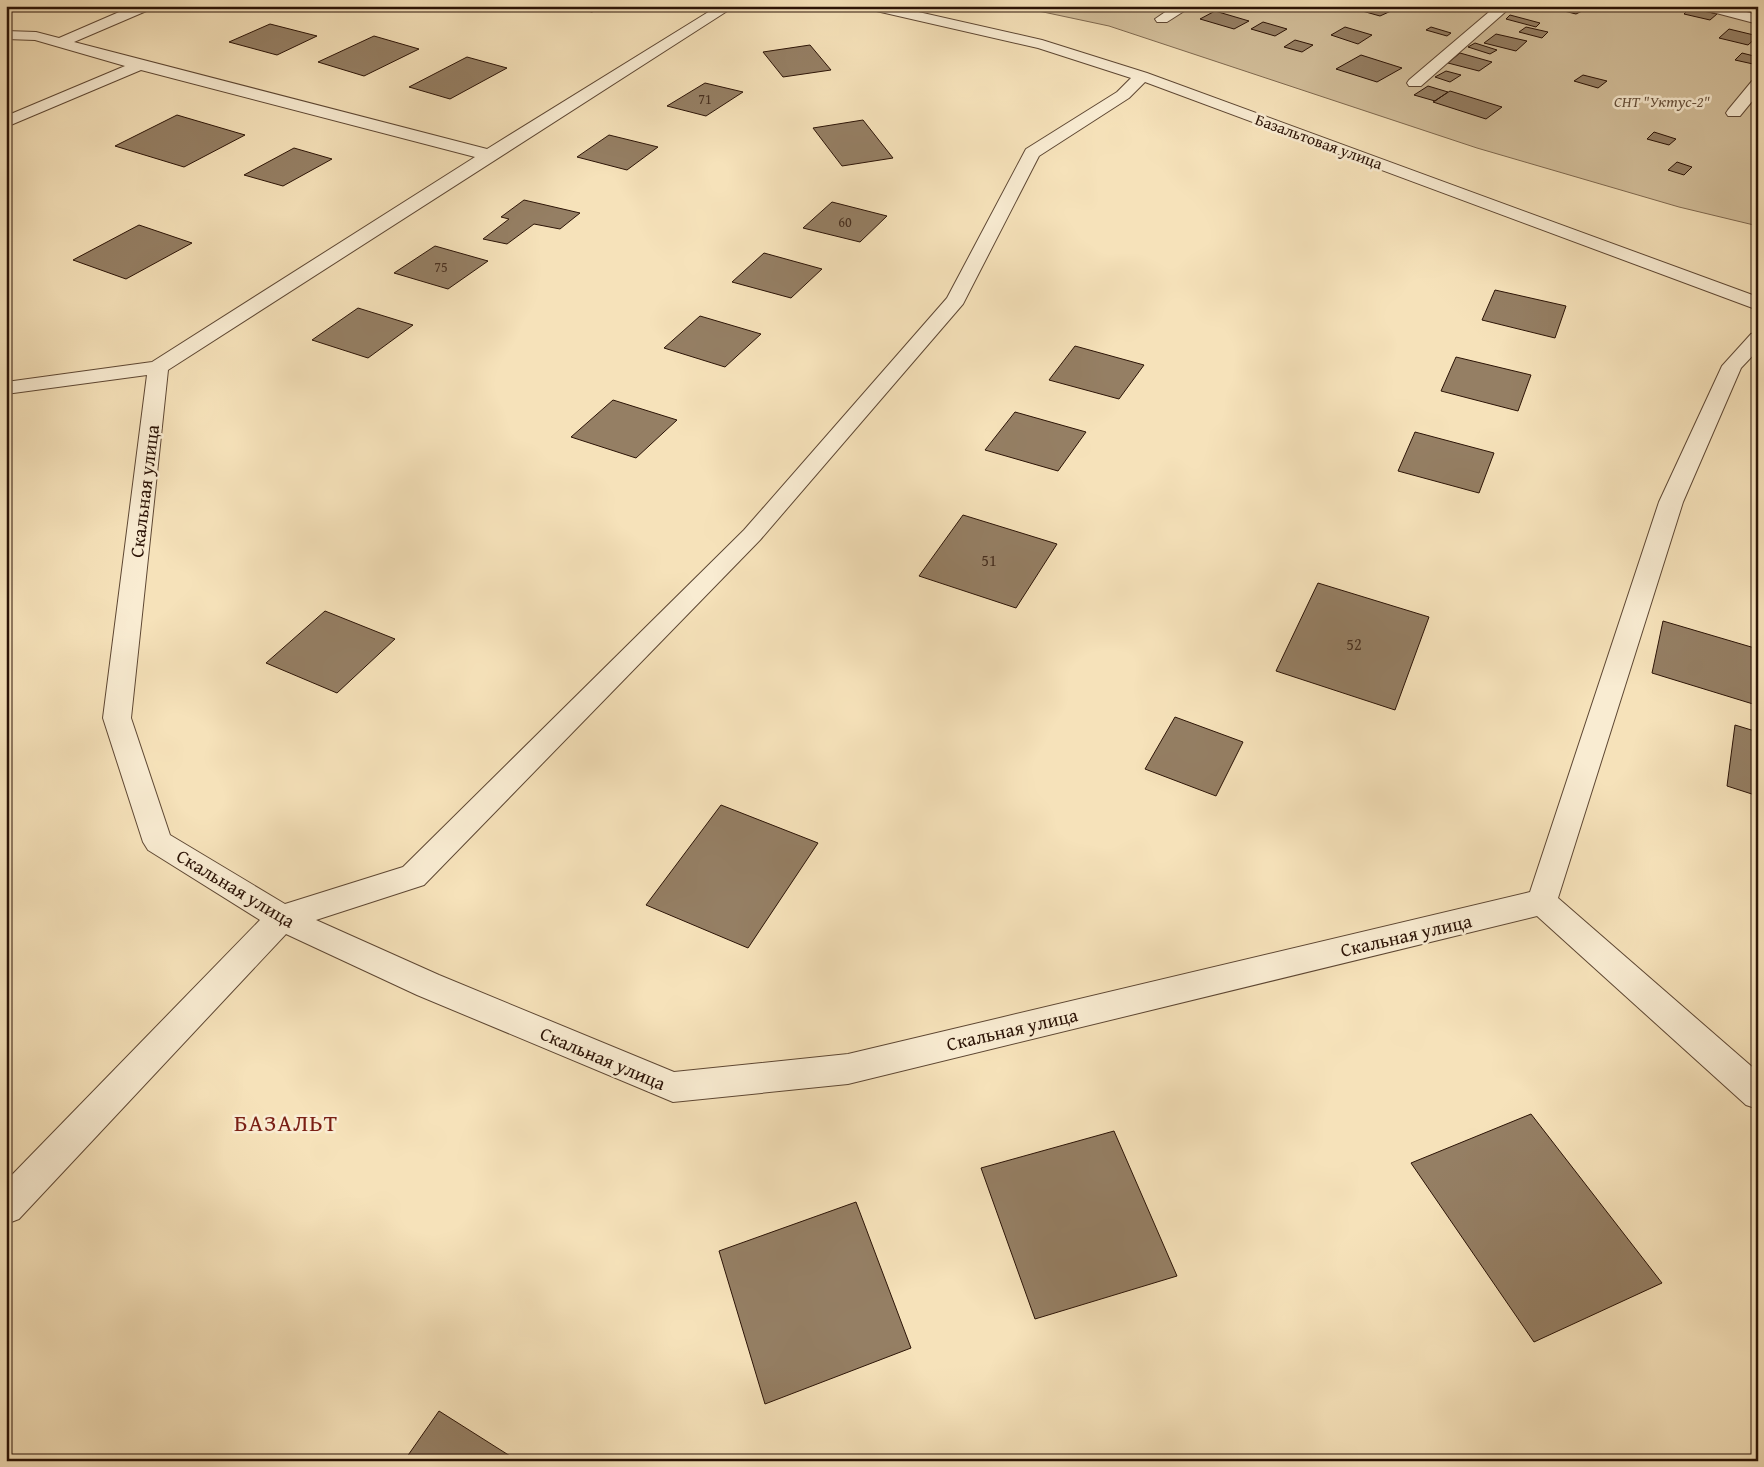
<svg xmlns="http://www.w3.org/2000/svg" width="1764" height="1467" viewBox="0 0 1764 1467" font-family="'Gentium Book Plus',serif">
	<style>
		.green { fill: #d3bf9b; stroke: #7f6950 }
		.building { fill: #957f64; stroke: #2b1306 }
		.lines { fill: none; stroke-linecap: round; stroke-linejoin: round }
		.service-casing { stroke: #5e4733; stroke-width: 2 }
		.minor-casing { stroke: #5e4733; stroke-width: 2 }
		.service { fill: #f9ecd2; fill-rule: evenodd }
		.minor { fill: #f9ecd2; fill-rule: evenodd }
		.labels { text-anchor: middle; stroke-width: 5; stroke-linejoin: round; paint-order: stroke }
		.far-number-label { font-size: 14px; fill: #462e1e }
		.far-park-label { font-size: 16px; font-style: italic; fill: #664f3a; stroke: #f9ecd2 }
		.far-street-label { font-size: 16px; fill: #2b1306; stroke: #f9ecd2 }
		.number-label { font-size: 16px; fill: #462e1e }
		.street-label { font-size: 19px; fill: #2b1306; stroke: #f9ecd2 }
		.near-neighbourhood-label { font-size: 24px; letter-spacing: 1px; fill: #7a1f14; stroke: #f9ecd2 }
	</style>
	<rect width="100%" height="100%" fill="#f6e2ba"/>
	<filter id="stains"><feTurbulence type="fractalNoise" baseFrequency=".004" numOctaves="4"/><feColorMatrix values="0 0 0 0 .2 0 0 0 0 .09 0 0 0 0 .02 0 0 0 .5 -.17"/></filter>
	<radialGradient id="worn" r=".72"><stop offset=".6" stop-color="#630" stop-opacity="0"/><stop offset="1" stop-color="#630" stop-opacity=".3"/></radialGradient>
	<path class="green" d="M 1015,6 L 1758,6 L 1758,226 L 1679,207 L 1477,148 L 1109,26 Z"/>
	<path class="building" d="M 564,6 L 603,6 L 592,12 Z
		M 1360,6 L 1377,6 L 1391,11 L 1380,16 L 1355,9 Z
		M 1566,7 L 1582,11 L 1576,14 L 1560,10 Z
		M 1690,8 L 1717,14 L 1710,20 L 1684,14 Z
		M 1215,11 L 1249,21 L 1234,29 L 1200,19 Z
		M 1510,15 L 1540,23 L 1536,27 L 1506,19 Z
		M 1263,22 L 1287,29 L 1275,36 L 1251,29 Z
		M 270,24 L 317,36 L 277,55 L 229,42 Z
		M 1345,27 L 1372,35 L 1358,44 L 1331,35 Z
		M 1431,27 L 1451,33 L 1447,36 L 1426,30 Z
		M 1526,27 L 1548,32 L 1542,38 L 1519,32 Z
		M 1729,29 L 1758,36 L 1748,45 L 1719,38 Z
		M 1496,34 L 1527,41 L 1516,51 L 1484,43 Z
		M 374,36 L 419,49 L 364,76 L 318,62 Z
		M 1295,40 L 1313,45 L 1302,52 L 1284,47 Z
		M 1475,43 L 1497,50 L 1490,54 L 1468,47 Z
		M 810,45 L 831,70 L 783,77 L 763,52 Z
		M 1460,53 L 1492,62 L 1479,71 L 1448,63 Z
		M 1742,53 L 1758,57 L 1758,60 L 1753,64 L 1735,60 Z
		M 1361,55 L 1402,68 L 1377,82 L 1336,69 Z
		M 467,57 L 507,68 L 450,99 L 409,87 Z
		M 1446,71 L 1461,75 L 1450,82 L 1435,77 Z
		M 1583,75 L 1607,81 L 1598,88 L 1574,81 Z
		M 705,83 L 743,92 L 706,116 L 667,106 Z
		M 1428,86 L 1448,92 L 1435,101 L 1414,95 Z
		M 1450,91 L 1502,107 L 1486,119 L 1433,102 Z
		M 177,115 L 245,135 L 184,167 L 115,146 Z
		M 863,120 L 893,158 L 842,166 L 813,128 Z
		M 1654,132 L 1676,139 L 1669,145 L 1647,139 Z
		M 609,135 L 658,147 L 627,170 L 577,157 Z
		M 294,148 L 332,159 L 283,186 L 244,175 Z
		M 1677,162 L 1692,167 L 1684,175 L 1668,170 Z
		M 524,200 L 580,213 L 560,229 L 534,224 L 507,244 L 483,239 L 509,219 L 501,217 Z
		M 832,202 L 887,216 L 860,242 L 803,228 Z
		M 139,225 L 192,243 L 126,279 L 73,260 Z
		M 435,246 L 488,261 L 448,289 L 394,273 Z
		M 764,253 L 822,269 L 791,298 L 732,282 Z
		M 1495,290 L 1566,306 L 1555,338 L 1482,320 Z
		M 358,308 L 413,325 L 368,358 L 312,340 Z
		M 700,316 L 761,334 L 725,367 L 664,348 Z
		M 1075,346 L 1144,365 L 1119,399 L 1049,380 Z
		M 1456,357 L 1531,375 L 1518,411 L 1441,391 Z
		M 613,400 L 677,420 L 636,458 L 571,437 Z
		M 1015,412 L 1086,432 L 1058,471 L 985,450 Z
		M 1415,432 L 1494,453 L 1479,493 L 1398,471 Z
		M 963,515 L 1057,544 L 1016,608 L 919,576 Z
		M 1318,583 L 1429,617 L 1395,710 L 1276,671 Z
		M 325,611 L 395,639 L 337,693 L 266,663 Z
		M 1663,621 L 1758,649 L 1758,667 L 1753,704 L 1652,673 Z
		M 1175,717 L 1243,742 L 1216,796 L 1145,769 Z
		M 1735,725 L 1758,732 L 1758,796 L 1727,786 Z
		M 721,805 L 818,843 L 748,948 L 646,905 Z
		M 1531,1114 L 1662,1283 L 1534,1342 L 1411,1163 Z
		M 1114,1131 L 1177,1276 L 1035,1319 L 981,1168 Z
		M 856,1202 L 911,1348 L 765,1404 L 719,1251 Z
		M 439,1411 L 518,1461 L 404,1461 Z"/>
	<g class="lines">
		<g class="service-casing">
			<path id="service" d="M 1174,6 L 1192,6 L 1167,22 L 1157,22 L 1155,19 Z
				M 1496,6 L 1512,6 L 1421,86 L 1409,86 L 1407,83 L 1409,80 Z
				M 1758,79 L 1758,94 L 1740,116 L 1728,116 L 1726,113 L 1728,110 L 1752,81 Z"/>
		</g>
		<g class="minor-casing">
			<path id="minor" d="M 133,6 L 153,6 L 151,9 L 74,42 L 487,149 L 718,6 L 735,6 L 168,370 L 131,718 L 170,835 L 285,904 L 403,867 L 744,530 L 947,298 L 1026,149 L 1117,92 L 1131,78 L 1038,48 L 872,10 L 865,6 L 892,6 L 1042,40 L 1147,73 L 1758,297 L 1758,310 L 1145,82 L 1129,98 L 1039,156 L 963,304 L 760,540 L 424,885 L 316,920 L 439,975 L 674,1072 L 848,1054 L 1530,892 L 1659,502 L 1722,366 L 1751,334 L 1758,332 L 1758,350 L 1741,368 L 1683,502 L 1558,898 L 1758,1072 L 1758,1109 L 1746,1105 L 1537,916 L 848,1084 L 673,1102 L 417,995 L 286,934 L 19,1219 L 6,1224 L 6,1181 L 260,920 L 148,850 L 143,842 L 103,718 L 147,375 L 6,394 L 6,382 L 152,362 L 475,157 L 141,70 L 6,127 L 6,116 L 125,66 L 35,40 L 6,39 L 6,31 L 36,32 L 59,38 Z
				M 1699,6 L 1723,6 L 1758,15 L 1758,24 L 1701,9 Z"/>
		</g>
		<use href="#service" class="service"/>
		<use href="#minor" class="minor"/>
	</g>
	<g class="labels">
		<g class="far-number-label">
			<text x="705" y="104">71</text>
			<text x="845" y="227">60</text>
			<text x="441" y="272">75</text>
		</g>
		<g class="far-park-label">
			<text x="1662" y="107">СНТ "Уктус-2"</text>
		</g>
		<g class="far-street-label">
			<text transform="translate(1319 141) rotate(20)" y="6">Базальтовая улица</text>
		</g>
		<g class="number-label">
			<text x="989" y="566">51</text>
			<text x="1354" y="650">52</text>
		</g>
		<g class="street-label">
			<text transform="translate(144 491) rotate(-83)" y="7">Скальная улица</text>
			<text transform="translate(236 888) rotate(31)" y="7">Скальная улица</text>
			<text transform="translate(1406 935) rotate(-13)" y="7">Скальная улица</text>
			<text transform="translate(1012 1029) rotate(-13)" y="7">Скальная улица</text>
			<text transform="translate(603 1058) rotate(23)" y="7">Скальная улица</text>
		</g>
		<g class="near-neighbourhood-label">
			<text x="286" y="1131">БАЗАЛЬТ</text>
		</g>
	</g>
	<rect width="1764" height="1467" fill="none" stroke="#f6e2ba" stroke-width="25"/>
	<rect x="8" y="8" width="1749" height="1452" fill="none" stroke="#2b1306" stroke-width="2.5"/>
	<rect x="12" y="12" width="1739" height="1442" fill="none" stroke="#2b1306"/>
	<rect width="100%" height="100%" filter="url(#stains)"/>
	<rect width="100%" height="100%" fill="url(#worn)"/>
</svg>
